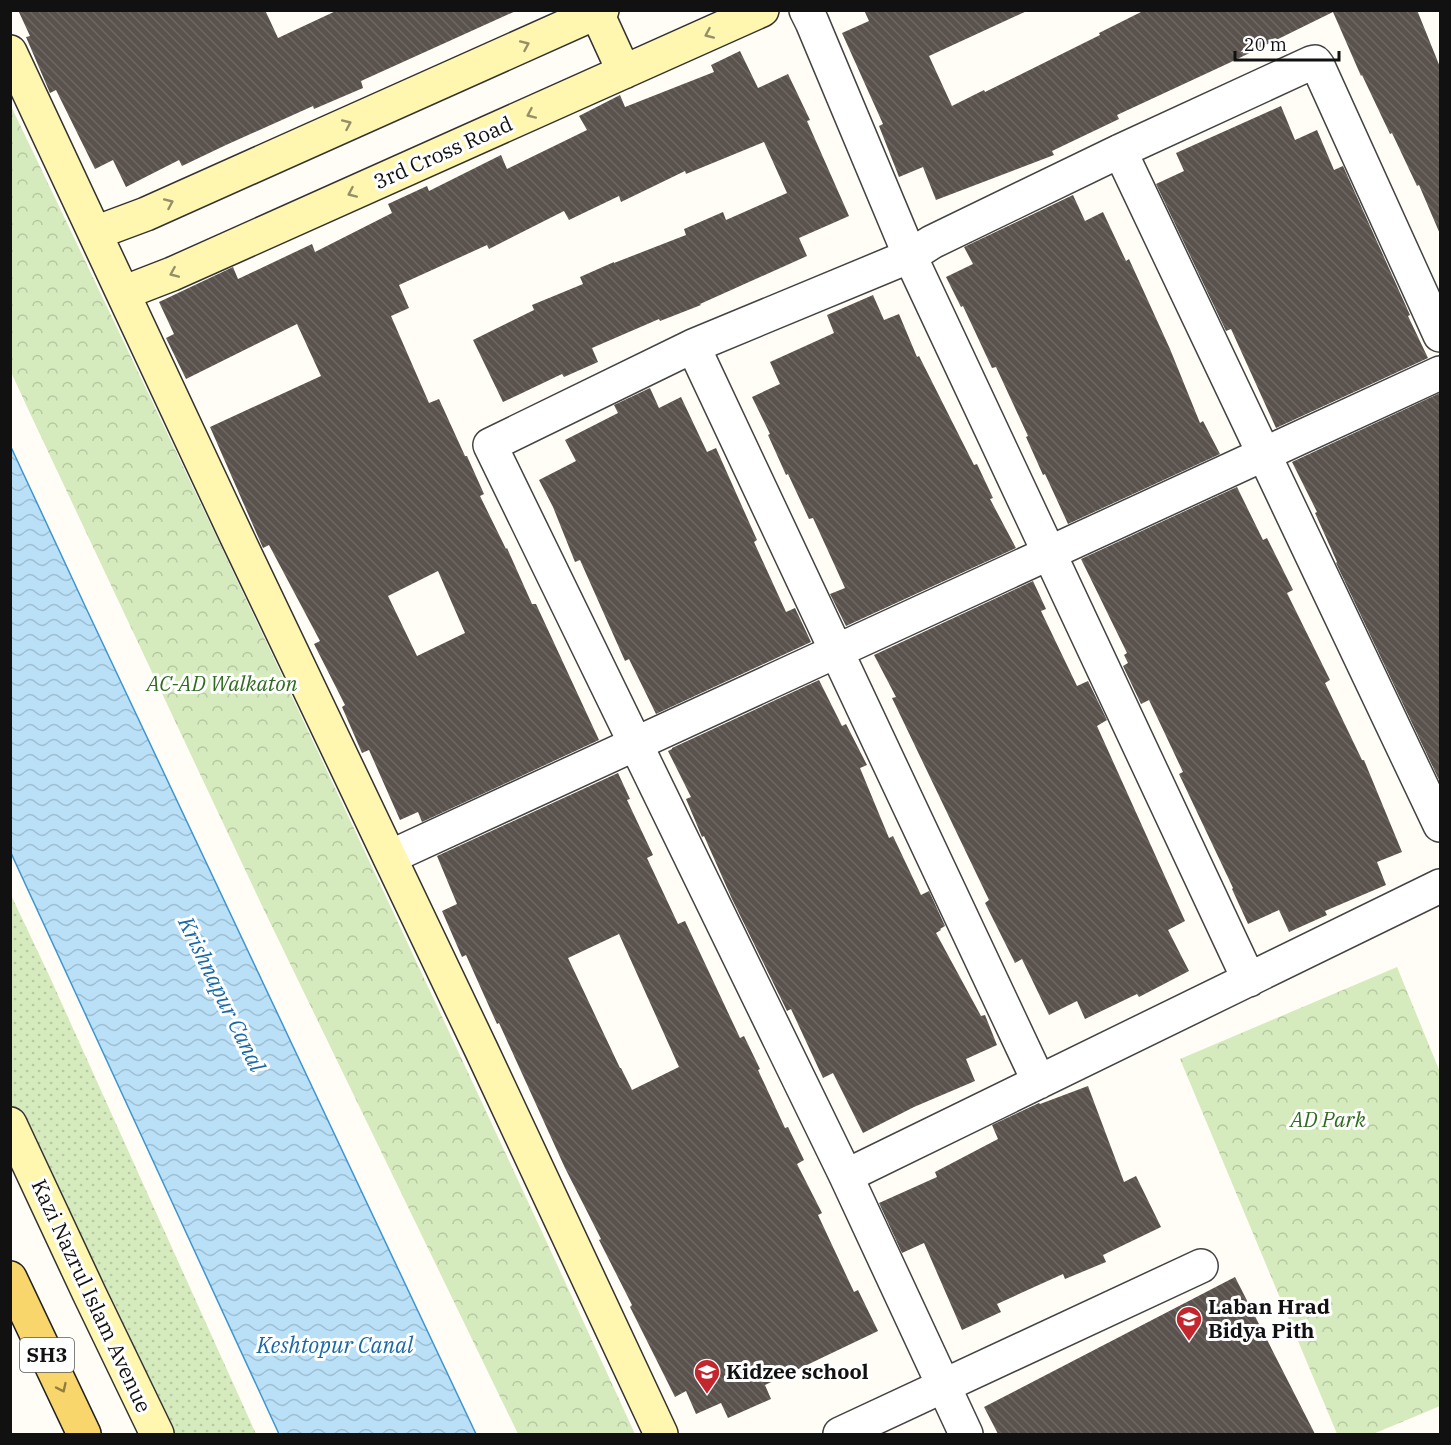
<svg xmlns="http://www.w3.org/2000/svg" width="1451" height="1445" viewBox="0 0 1451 1445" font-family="'IBM Plex Serif',serif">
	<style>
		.grass { fill: url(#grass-dots) }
		.park { fill: url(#park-crowns) }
		.water { fill: url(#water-waves); stroke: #3f96cf; stroke-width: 1.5 }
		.building { fill: url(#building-back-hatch); fill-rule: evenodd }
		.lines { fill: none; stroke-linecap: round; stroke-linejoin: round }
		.street-casing { stroke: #444; stroke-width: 36 }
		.secondary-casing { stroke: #333; stroke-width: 36 }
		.primary-casing { stroke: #222; stroke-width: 36 }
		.street { stroke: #fff; stroke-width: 33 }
		.secondary { stroke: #fff6b0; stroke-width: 33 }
		.primary { stroke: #f9d66b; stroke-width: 33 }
		.oneway { stroke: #948f68 }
		.oneway2 { stroke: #917d42 }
		.labels { text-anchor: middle; stroke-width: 6; stroke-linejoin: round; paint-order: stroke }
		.shield { fill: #fff; stroke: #585858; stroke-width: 1.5 }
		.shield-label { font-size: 20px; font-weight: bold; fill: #111 }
		.street-label { font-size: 21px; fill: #111; stroke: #fff }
		.park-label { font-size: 21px; font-style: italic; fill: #2f6b1f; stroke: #fff }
		.poi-label { font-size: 21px; font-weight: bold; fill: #111; stroke: #fff; text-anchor: start }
		.water-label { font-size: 22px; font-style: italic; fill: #1768a6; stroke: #fff }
	</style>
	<defs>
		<pattern id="grass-dots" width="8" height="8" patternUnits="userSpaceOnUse" patternTransform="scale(1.5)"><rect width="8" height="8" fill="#d5ebbd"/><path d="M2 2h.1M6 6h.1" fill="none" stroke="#b6c8a1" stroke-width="1.8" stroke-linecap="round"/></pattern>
		<pattern id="park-crowns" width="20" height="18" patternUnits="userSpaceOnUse" patternTransform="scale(1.5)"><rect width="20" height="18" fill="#d5ebbd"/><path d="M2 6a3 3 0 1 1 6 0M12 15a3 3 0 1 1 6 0" fill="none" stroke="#b6c8a1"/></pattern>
		<pattern id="water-waves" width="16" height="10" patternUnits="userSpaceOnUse" patternTransform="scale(1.5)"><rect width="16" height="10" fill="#b9e0f7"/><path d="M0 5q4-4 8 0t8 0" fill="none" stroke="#9ebfd3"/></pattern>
		<pattern id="building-back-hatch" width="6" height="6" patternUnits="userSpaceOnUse" patternTransform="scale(1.5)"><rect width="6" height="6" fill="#5a524d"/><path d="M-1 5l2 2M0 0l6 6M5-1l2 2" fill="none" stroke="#6d6662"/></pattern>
	</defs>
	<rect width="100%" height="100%" fill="#fffdf5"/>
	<path class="grass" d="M 10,893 L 48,973 L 256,1434 L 159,1434 L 11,1117 Z"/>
	<path class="park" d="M 10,104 C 222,546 431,989 635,1434 L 518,1434 L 265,912 L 28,409 L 11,372 Z
		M 1397,967 L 1440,1072 L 1440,1406 L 1373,1434 L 1337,1434 L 1180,1059 Z"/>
	<path class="water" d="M 10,445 L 86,608 L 476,1434 L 279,1434 L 11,853 Z"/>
	<path class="building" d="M 18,10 L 265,10 L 278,38 L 338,10 L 518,10 L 361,81 L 363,88 L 314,109 L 313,106 L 226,145 L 182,166 L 179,160 L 126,187 L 113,160 L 95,169 L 56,90 L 50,93 L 26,37 L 30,36 Z
		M 864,10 L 1029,10 L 929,56 L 952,106 L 984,90 L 985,92 L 1100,35 L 1099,33 L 1145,10 L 1417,10 L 1440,67 L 1440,234 L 1419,185 L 1417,186 L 1392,133 L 1390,134 L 1362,75 L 1361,76 L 1333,12 L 1229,63 L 1117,115 L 1119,119 L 1052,151 L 1054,155 L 936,200 L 923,167 L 899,177 L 879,126 L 883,124 L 842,33 L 869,21 Z
		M 740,51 L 758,88 L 788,74 L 810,120 L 807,121 L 849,216 L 799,238 L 807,256 L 700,304 L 701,305 L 660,321 L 659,319 L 592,348 L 598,362 L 564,377 L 562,374 L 503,402 L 473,340 L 534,310 L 532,305 L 583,284 L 580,277 L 614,262 L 614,263 L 686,235 L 684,229 L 723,212 L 726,220 L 787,193 L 764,142 L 686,174 L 685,171 L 621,202 L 619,196 L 569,220 L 564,211 L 489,249 L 487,245 L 399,285 L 409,308 L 391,316 L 429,403 L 439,399 L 465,456 L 467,456 L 484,494 L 480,496 L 506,549 L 507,548 L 532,604 L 536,604 L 599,740 L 422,822 L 418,812 L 400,820 L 369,750 L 362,753 L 342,707 L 345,705 L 314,644 L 320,641 L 269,545 L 263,548 L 210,427 L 321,376 L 297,324 L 186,379 L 166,338 L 174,334 L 159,302 L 233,267 L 238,279 L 312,244 L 315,252 L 392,213 L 388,204 L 427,186 L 429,191 L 501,155 L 507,169 L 587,130 L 579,116 L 620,95 L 625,107 L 714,72 L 711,65 ZM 438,571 L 465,633 L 417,656 L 388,596 Z
		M 1281,106 L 1295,140 L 1317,130 L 1334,170 L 1343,166 L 1410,315 L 1408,316 L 1428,358 L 1276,428 L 1231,329 L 1226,331 L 1156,184 L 1184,171 L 1176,153 Z
		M 1073,195 L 1085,221 L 1103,212 L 1126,261 L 1129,259 L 1170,349 L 1200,423 L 1203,421 L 1220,454 L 1068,524 L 1045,474 L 1043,475 L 1026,437 L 1028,436 L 996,367 L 992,368 L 963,306 L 961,307 L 946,277 L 973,264 L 964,247 Z
		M 873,295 L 884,320 L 899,314 L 917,357 L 919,356 L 974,465 L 977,464 L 993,498 L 990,499 L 1016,548 L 846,626 L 830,594 L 845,588 L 813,518 L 809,519 L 788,474 L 786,475 L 768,435 L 770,434 L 752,397 L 780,384 L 770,362 L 834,333 L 827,315 Z
		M 650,388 L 659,408 L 681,397 L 707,452 L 716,448 L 757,540 L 754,542 L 786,612 L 795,608 L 811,642 L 656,714 L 629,659 L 625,661 L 580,560 L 575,562 L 553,507 L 539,480 L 576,461 L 565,440 L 618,413 L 614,405 Z
		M 1440,393 L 1440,782 L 1336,563 L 1337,562 L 1315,513 L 1317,512 L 1292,462 Z
		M 1237,487 L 1263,540 L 1267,538 L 1293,590 L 1287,593 L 1330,680 L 1325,683 L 1362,760 L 1364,760 L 1402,852 L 1377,862 L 1386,885 L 1325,911 L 1327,915 L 1289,932 L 1279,910 L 1248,924 L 1232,889 L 1233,888 L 1179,774 L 1183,772 L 1149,700 L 1141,704 L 1123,666 L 1128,663 L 1124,655 L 1127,653 L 1081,559 Z
		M 1033,581 L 1046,609 L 1041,611 L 1077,686 L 1088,681 L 1107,720 L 1097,726 L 1185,921 L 1168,930 L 1189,971 L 1139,997 L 1137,994 L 1085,1019 L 1077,1001 L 1049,1015 L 1022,959 L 1015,963 L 985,903 L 989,900 L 892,698 L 896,697 L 874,655 Z
		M 819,680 L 842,726 L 846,724 L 867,765 L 860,768 L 889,838 L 893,836 L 921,895 L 929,891 L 945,926 L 940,929 L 941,930 L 936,933 L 981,1016 L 985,1015 L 997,1045 L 966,1059 L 975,1081 L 914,1107 L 863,1133 L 833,1073 L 823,1078 L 791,1009 L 787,1011 L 732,899 L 704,836 L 702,837 L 686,799 L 691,797 L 668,751 L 672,749 L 672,748 Z
		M 618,773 L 630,799 L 627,800 L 653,855 L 647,858 L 678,924 L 685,921 L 740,1038 L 744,1036 L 760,1069 L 758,1070 L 785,1128 L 788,1127 L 804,1160 L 797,1164 L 822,1213 L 818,1215 L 854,1292 L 858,1290 L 878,1331 L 765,1385 L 771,1399 L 728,1418 L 721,1403 L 696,1414 L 686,1391 L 675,1397 L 630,1307 L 632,1305 L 599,1240 L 601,1239 L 565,1168 L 499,1023 L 497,1024 L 466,955 L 462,957 L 442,911 L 457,904 L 437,856 ZM 619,934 L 679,1067 L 632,1090 L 621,1068 L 620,1068 L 568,958 Z
		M 1088,1086 L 1124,1182 L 1136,1176 L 1161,1227 L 1103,1255 L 1106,1262 L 1065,1279 L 1063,1274 L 997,1304 L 1001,1312 L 962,1330 L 924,1243 L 902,1253 L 879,1203 L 937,1177 L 935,1172 L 998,1139 L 992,1125 L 1039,1103 L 1040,1104 Z
		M 1235,1277 L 1315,1434 L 998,1434 L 984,1407 Z"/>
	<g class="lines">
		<g class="street-casing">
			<path id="street" d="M 806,10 L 812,22 L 910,256 L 1249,980
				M 1120,151 L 1440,825
				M 693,346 L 1039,1082
				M 390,857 L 1440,373
				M 846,1176 L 1440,886
				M 840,1434 L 1201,1266
				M 966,1434 L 846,1176 L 490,445 L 693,346 L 910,256 L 932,242 L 1120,151 L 1311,63 L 1315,62 L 1318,66 L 1440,335"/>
		</g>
		<g class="secondary-casing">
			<path id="secondary" d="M 597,13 L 624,72
				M 10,52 L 236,535 L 481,1049 L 661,1434
				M 95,233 L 146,214 L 602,10
				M 123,293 L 172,274 L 762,10
				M 10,1124 L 89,1293 L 157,1434"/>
		</g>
		<g class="primary-casing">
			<path id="primary" d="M 10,1278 L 84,1434"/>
		</g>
		<use href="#street" class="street"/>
		<use href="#secondary" class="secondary"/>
		<use href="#primary" class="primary"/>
	</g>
	<defs><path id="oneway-chevron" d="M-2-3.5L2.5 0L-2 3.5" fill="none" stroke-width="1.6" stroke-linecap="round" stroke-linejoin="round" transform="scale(1.5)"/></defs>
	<g class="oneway">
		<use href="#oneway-chevron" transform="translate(709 34) rotate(156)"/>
		<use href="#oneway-chevron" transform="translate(525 45) rotate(-24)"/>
		<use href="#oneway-chevron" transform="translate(531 114) rotate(156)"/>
		<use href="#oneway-chevron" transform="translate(347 124) rotate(-24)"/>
		<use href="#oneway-chevron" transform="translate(352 193) rotate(156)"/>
		<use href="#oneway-chevron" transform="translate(169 203) rotate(-24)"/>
		<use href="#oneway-chevron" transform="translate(174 273) rotate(157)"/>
	</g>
	<use class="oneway2" href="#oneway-chevron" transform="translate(62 1388) rotate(65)"/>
	<defs>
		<g id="school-pin" transform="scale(1.35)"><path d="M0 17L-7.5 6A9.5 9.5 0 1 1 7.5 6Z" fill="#c4262e" stroke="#fff"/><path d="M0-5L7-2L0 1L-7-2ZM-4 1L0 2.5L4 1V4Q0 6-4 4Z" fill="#fff"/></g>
	</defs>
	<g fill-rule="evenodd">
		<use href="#school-pin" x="1189" y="1319"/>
		<use href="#school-pin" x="707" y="1372"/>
	</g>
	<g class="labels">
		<rect class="shield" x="20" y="1338" width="54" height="34" rx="4.5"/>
		<g class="shield-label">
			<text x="47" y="1362">SH3</text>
		</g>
		<g class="street-label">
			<text transform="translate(443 153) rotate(-24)" y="7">3rd Cross Road</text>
			<text transform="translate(91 1296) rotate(65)" y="7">Kazi Nazrul Islam Avenue</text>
		</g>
		<g class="park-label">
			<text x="222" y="691">AC-AD Walkaton</text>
			<text x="1328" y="1127">AD Park</text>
		</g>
		<g class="poi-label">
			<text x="1208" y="1314">Laban Hrad<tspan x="1208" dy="24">Bidya Pith</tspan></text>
			<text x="726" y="1379">Kidzee school</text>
		</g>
		<g class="water-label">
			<text transform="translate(222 994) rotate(64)" y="8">Krishnapur Canal</text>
			<text x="335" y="1353">Keshtopur Canal</text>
		</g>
	</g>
	<rect width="1451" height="1445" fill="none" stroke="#111111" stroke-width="24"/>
	<path d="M1235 51v9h104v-9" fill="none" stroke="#111111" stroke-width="3"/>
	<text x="1244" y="51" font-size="18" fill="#111111" stroke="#ffffff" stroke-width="4.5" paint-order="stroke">20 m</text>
</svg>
